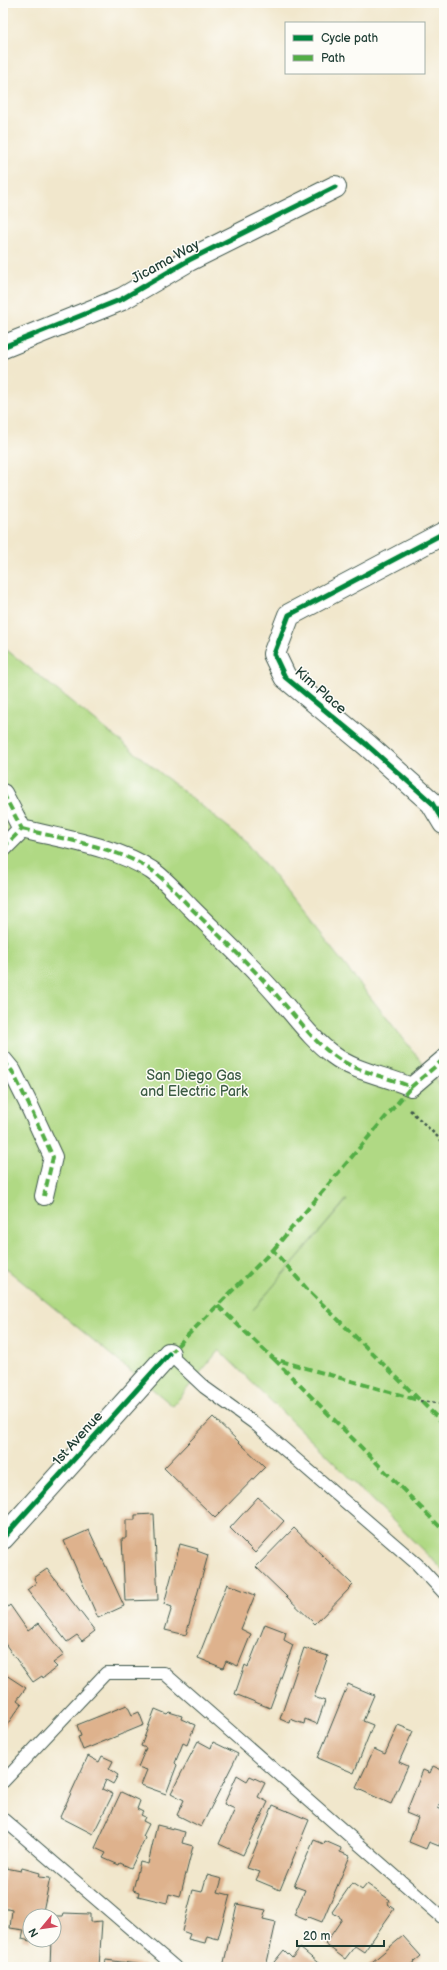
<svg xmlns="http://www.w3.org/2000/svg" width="447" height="1970" viewBox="0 0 447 1970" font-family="'Balsamiq Sans',sans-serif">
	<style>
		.green { fill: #b0d984; stroke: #688b5c; fill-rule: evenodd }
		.building { fill: #deb28d }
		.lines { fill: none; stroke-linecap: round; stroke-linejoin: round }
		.service-casing { stroke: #3e564b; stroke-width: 14 }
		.pedestrian-casing { stroke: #3e564b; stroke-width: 20 }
		.minor-casing { stroke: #3e564b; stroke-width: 24 }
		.path { stroke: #3e564b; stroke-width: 2.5; stroke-dasharray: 3 3; stroke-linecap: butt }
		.service { stroke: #fff; stroke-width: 12 }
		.pedestrian { stroke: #fff; stroke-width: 18 }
		.minor { stroke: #fff; stroke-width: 22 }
		.quiet { stroke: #52ad45; stroke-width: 4; stroke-dasharray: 8 4; stroke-linecap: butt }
		.cycleway-casing { stroke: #fdfcf7; stroke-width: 8 }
		.cycleway { stroke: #00873e; stroke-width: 5 }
		.labels { text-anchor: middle; stroke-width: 3; stroke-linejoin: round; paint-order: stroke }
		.street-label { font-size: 14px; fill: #1f3d34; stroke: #fdfcf7 }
		.park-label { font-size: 14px; fill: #3c5c44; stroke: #fdfcf7 }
	</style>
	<rect width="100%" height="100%" fill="#fdfcf7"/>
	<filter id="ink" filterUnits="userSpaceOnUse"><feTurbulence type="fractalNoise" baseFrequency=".025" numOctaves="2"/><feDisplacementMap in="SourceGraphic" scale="8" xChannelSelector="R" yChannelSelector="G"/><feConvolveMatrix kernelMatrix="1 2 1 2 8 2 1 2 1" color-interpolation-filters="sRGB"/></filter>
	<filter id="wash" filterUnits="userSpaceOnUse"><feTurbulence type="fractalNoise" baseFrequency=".012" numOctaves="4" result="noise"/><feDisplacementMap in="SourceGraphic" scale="16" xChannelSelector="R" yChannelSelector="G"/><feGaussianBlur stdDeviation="0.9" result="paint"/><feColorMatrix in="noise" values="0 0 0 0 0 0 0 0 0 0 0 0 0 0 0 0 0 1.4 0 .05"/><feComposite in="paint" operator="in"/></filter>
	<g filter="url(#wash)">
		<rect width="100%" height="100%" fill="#f1e7cc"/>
		<path class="green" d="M 3,647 L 248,843 L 444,1090 L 444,1571 L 219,1350 L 173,1406 L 3,1266 ZM 346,1200 L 347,1200 L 253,1310 Z"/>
		<g id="blocks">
			<path class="building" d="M 213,1417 L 265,1467 L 215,1518 L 164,1468 Z
				M 258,1497 L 284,1521 L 255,1553 L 230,1528 Z
				M 154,1514 L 158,1600 L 125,1601 L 122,1538 L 126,1538 L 126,1520 L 135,1520 L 135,1515 Z
				M 294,1528 L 353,1585 L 315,1624 L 256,1567 Z
				M 89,1530 L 124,1606 L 98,1618 L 64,1541 Z
				M 180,1544 L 198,1549 L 197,1551 L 208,1555 L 186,1635 L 165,1630 L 172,1607 L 164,1604 Z
				M 47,1569 L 95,1631 L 82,1641 L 77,1635 L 67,1642 L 27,1590 L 36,1583 L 34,1578 Z
				M 227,1584 L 255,1595 L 241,1629 L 251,1634 L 238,1666 L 226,1661 L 223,1668 L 198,1658 Z
				M 10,1605 L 28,1631 L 39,1623 L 64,1655 L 53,1663 L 57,1667 L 43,1678 L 42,1676 L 33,1682 L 3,1641 L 3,1611 Z
				M 265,1624 L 286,1632 L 284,1640 L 293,1645 L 270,1708 L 235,1694 L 245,1665 L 248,1667 Z
				M 304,1648 L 328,1656 L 314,1697 L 325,1701 L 317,1724 L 305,1719 L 304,1724 L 290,1719 L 289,1723 L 280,1719 Z
				M 3,1673 L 26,1688 L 17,1700 L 22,1704 L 3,1730 Z
				M 348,1684 L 374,1695 L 363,1721 L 373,1725 L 354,1773 L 318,1758 Z
				M 127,1705 L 132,1715 L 139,1712 L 144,1725 L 83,1750 L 78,1737 L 81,1736 L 77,1725 Z
				M 155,1709 L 167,1714 L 169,1712 L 182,1716 L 181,1719 L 195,1725 L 187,1745 L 183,1743 L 175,1763 L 177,1765 L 166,1794 L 141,1785 L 147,1770 L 138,1767 L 146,1748 L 141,1746 Z
				M 398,1725 L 413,1731 L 399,1762 L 408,1766 L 391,1804 L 356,1788 L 374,1749 L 385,1754 Z
				M 198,1741 L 211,1748 L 213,1742 L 238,1754 L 201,1827 L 177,1815 L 184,1800 L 171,1793 Z
				M 88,1756 L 99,1762 L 102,1756 L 113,1761 L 109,1769 L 118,1775 L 113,1784 L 106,1780 L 102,1789 L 113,1794 L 93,1834 L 60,1817 Z
				M 433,1766 L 444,1771 L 444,1792 L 438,1808 L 444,1811 L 444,1833 L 439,1846 L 429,1842 L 426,1849 L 409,1842 L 418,1818 L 406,1813 L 423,1770 L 430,1773 Z
				M 237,1775 L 247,1781 L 250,1776 L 265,1783 L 258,1797 L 268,1802 L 243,1855 L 219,1844 L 235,1809 L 224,1804 Z
				M 121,1792 L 140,1801 L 137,1809 L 143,1812 L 141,1815 L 145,1817 L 143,1821 L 149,1824 L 143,1836 L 145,1838 L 131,1868 L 120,1863 L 119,1865 L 103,1858 L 106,1853 L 95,1848 Z
				M 273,1805 L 309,1820 L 280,1890 L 256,1880 L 260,1872 L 247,1868 Z
				M 157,1825 L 185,1832 L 182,1843 L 193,1846 L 180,1897 L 169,1894 L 167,1903 L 138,1896 L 139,1892 L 133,1890 L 140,1862 L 148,1864 Z
				M 3,1837 L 7,1837 L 4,1853 L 3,1853 Z
				M 314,1840 L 324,1844 L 325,1841 L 341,1848 L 340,1852 L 350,1856 L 322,1922 L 309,1917 L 306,1920 L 294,1915 L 305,1890 L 294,1886 Z
				M 6,1868 L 21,1871 L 22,1868 L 40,1873 L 39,1877 L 50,1878 L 42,1916 L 30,1916 L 30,1941 L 22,1939 L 24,1930 L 10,1928 L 12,1910 L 3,1908 L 3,1882 Z
				M 207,1875 L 222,1879 L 218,1892 L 230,1895 L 218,1939 L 207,1936 L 205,1943 L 188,1939 L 190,1934 L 182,1931 L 193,1890 L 202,1892 Z
				M 352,1883 L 362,1890 L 367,1884 L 390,1900 L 387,1904 L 394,1909 L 364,1952 L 355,1946 L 345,1959 L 325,1944 L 342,1919 L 332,1912 Z
				M 237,1904 L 266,1910 L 263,1919 L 276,1922 L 266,1967 L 223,1967 Z
				M 64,1913 L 90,1914 L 90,1922 L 102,1921 L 99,1967 L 50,1967 L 51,1940 L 54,1940 L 54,1916 L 63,1916 Z
				M 403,1936 L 421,1956 L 408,1967 L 366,1967 Z
				M 300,1948 L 323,1967 L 270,1967 L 284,1950 L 292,1958 Z
				M 106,1960 L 144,1965 L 144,1967 L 104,1967 Z"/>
		</g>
	</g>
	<g filter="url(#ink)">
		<use href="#blocks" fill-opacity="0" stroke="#3e564b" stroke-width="1"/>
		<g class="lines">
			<g class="service-casing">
				<path id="service" d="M 169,1354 L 204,1387 L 254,1423 L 417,1564 L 444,1593
					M 3,1782 L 106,1673 L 164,1673 L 444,1919
					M 3,1819 L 175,1967"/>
			</g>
			<g class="pedestrian-casing">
				<path id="pedestrian" d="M 3,793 L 22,829 L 3,848
					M 22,829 C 62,839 117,847 151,870 C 165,879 178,895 190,907 C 220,937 252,966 279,998 C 296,1017 312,1040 333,1055 C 355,1072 386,1076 411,1087 L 444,1059
					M 3,1060 L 12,1071 L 28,1103 L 53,1157 L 44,1196"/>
			</g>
			<g class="minor-casing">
				<path id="minor" d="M 3,347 L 122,299 L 189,260 L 335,187
					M 444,533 L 289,615 L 274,654 L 285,677 L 367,745 L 432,803 L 444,823
					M 3,1538 L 169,1354"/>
			</g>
			<path class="path" d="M 410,1110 L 444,1143
				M 420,1401 L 444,1404"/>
			<use href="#service" class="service"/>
			<use href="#pedestrian" class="pedestrian"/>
			<use href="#minor" class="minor"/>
			<path class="quiet" d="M 3,793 L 22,829 L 3,848
				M 22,829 C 62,839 117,847 151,870 C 165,879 178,895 190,907 C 220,937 252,966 279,998 C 296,1017 312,1040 333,1055 C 355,1072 386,1076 411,1087 L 444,1059
				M 3,1060 L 12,1071 L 28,1103 L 53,1157 L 44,1196
				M 273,1250 L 411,1087
				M 218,1306 L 274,1359 L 418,1400
				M 169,1354 L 273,1250 L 307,1289 L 444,1424
				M 274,1359 L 444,1531"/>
			<g class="cycleway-casing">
				<path id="cycleway" d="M 3,347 L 122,299 L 189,260 L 335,187
					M 444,533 L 289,615 L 274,654 L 285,677 L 367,745 L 432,803 L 444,823
					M 3,1538 L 169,1354"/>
			</g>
			<use href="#cycleway" class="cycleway"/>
		</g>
	</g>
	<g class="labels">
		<g class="street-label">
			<text transform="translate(165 261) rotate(-29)" y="5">Jicama Way</text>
			<text transform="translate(321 690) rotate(41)" y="5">Kim Place</text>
			<text transform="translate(77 1438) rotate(-48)" y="5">1st Avenue</text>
		</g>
		<g class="park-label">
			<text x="194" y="1080">San Diego Gas<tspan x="194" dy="16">and Electric Park</tspan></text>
		</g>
	</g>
	<rect width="447" height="1970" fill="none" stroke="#fdfcf7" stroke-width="16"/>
	<rect x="285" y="22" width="140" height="52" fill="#fdfcf7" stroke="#a4b0a9"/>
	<rect x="293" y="35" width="20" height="6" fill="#00873e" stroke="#a4b0a9"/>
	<text x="321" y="42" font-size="12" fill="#1f3d34">Cycle path</text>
	<rect x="293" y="55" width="20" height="6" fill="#52ad45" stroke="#a4b0a9"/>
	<text x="321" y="62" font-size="12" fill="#1f3d34">Path</text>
	<g transform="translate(42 1928) rotate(241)"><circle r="19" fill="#fdfcf7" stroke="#a4b0a9"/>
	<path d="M0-3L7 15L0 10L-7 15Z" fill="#d1495b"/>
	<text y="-6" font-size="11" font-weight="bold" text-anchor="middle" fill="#1f3d34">N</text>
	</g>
	<path d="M297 1940v6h87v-6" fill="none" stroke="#1f3d34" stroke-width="2"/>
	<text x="303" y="1940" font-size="12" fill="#1f3d34" stroke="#fdfcf7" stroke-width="3" paint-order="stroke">20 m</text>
</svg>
